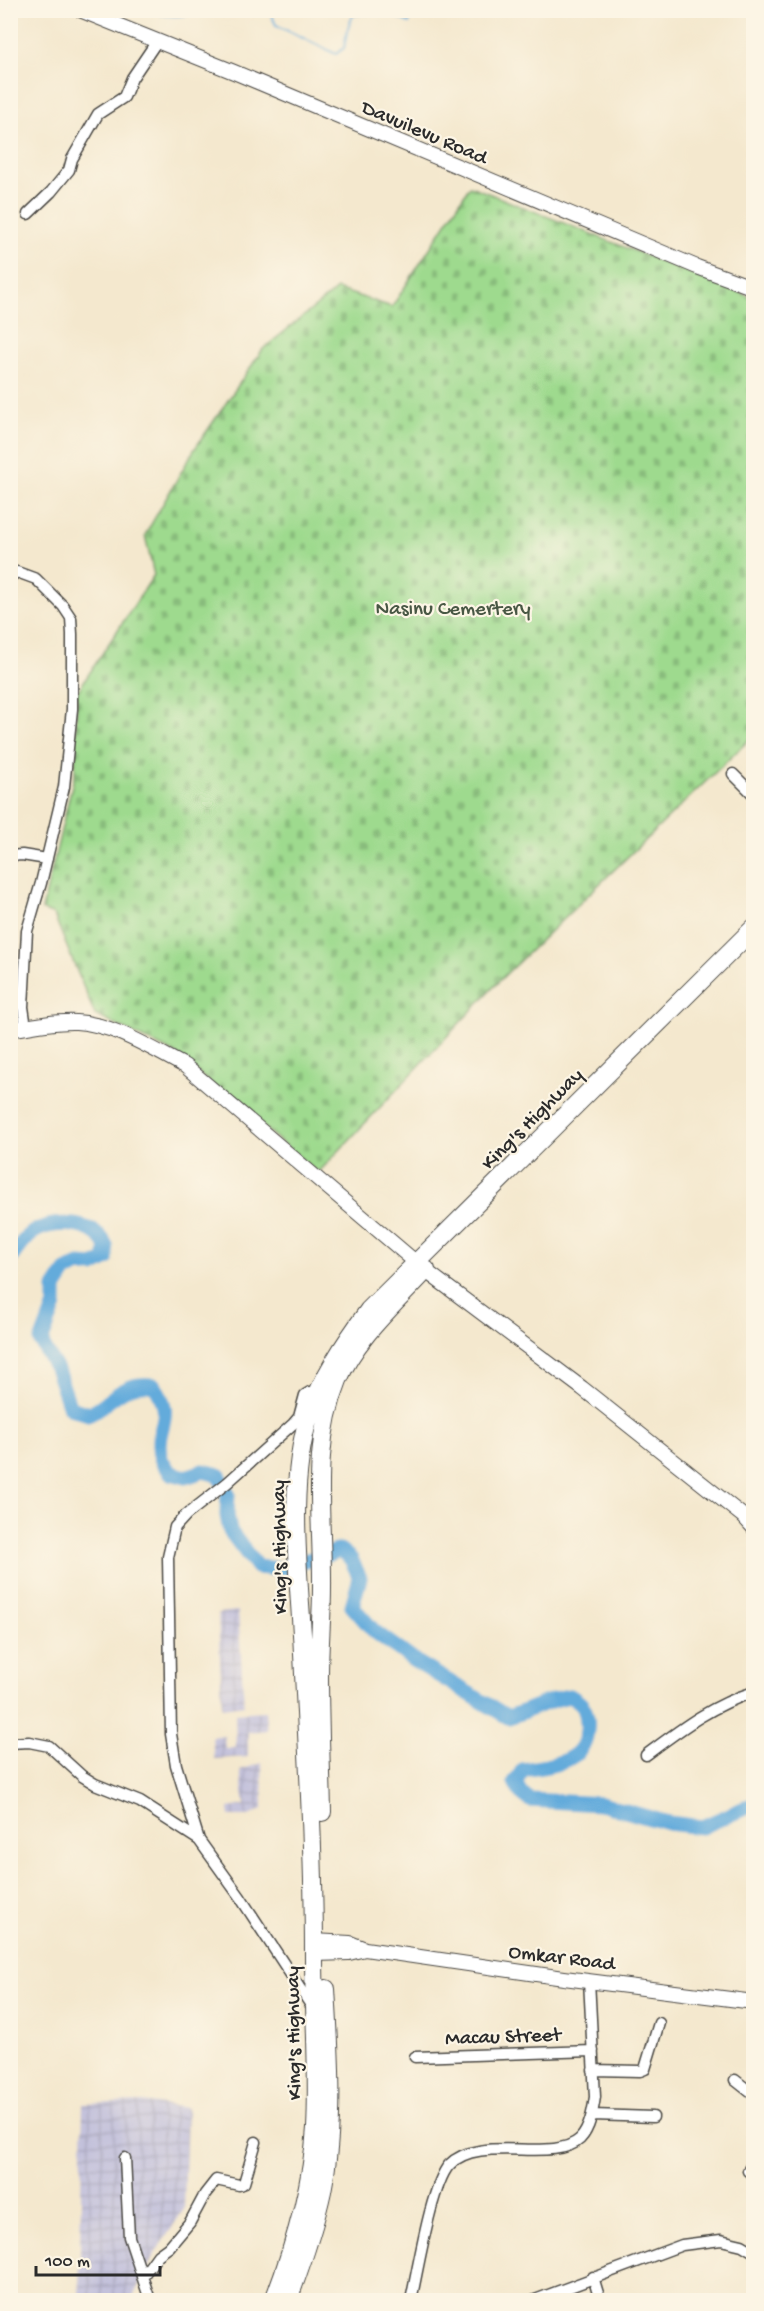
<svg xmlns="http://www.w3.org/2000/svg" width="764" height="2311" viewBox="0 0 764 2311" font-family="'Gochi Hand',sans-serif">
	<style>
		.industrial { fill: url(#industrial-grid) }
		.cemetery { fill: url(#cemetery-stones); stroke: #64825c; stroke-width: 1.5 }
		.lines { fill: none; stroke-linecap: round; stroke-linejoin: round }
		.stream { stroke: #64abdb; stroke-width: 2 }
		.river { stroke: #64abdb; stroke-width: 15 }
		.street-casing { stroke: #494743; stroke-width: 13 }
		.secondary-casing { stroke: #494743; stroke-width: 16 }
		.highway-casing { stroke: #494743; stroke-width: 20 }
		.street { stroke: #fff; stroke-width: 10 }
		.secondary { stroke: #fff; stroke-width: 14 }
		.highway { stroke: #fff; stroke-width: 18 }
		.labels { text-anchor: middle; stroke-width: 4.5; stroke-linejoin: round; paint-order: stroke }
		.street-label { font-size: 21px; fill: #2b2b2b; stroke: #fcf5e5 }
		.park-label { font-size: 21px; fill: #485744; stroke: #fcf5e5 }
	</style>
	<defs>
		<pattern id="industrial-grid" width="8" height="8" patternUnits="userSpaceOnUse" patternTransform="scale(1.5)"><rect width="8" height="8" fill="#c3c1db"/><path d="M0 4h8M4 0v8" fill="none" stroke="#a8a6bc"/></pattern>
		<pattern id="cemetery-stones" width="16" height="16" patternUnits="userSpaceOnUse" patternTransform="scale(1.5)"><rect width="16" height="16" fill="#9eda8e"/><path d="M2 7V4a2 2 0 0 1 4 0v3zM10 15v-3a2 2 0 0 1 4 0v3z" fill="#88bb7b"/></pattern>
	</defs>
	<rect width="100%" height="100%" fill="#fcf5e5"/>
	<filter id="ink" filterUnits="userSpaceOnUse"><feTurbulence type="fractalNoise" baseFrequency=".0167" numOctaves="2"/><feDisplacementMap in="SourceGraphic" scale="12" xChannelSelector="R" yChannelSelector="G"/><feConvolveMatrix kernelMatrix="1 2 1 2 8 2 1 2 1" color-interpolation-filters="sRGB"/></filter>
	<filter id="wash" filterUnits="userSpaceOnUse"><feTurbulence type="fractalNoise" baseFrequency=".008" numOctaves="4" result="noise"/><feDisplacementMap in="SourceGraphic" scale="24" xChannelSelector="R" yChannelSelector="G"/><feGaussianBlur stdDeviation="1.35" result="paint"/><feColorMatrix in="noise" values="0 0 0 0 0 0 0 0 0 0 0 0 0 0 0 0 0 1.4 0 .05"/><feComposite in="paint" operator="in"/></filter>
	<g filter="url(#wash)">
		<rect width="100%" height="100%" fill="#f4e8ce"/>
		<path class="industrial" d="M 238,1611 L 244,1705 L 222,1708 L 218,1613 Z
			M 265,1711 L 267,1730 L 248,1732 L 248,1757 L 214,1759 L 212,1737 L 224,1735 L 225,1749 L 236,1747 L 235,1713 Z
			M 262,1763 L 263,1809 L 249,1816 L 230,1816 L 229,1808 L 245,1805 L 240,1770 Z
			M 142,2102 L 187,2108 L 184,2209 L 156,2252 L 131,2300 L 79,2297 L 83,2104 Z"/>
		<path class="cemetery" d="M 470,186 L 753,298 L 753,736 L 503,977 L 318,1173 L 176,1054 L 95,1015 L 54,915 L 42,910 L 75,773 L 77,692 L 154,575 L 145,535 L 194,450 L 263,349 L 337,289 L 392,307 Z"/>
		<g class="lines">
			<path class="stream" d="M 151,10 C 166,19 183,17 199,10
				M 265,10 L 271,14 L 276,25 L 336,54 L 344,48 L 347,31 L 353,15 C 377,11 387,12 409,23 L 413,10"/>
			<path class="river" d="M 10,1259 C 17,1249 27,1234 39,1229 C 59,1221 96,1222 106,1246 C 107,1249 106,1255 106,1259 L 93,1266 L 79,1265 L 66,1271 L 55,1288 L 55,1305 L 41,1342 L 57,1370 L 70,1408 L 89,1414 C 105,1406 118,1390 134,1386 C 140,1384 148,1385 154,1385 C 178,1419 152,1428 161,1458 C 162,1463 168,1469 171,1473 L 186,1477 L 203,1471 L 219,1475 L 228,1494 L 227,1515 L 230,1531 L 257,1567 L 280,1569 L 340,1550 L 351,1559 L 360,1578 L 352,1606 L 374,1631 L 413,1660 L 508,1717 C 529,1711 549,1699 570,1696 C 575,1699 581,1703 584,1708 C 590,1721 588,1743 577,1753 C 564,1765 540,1767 523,1770 L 515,1782 L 520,1792 L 530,1800 L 601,1804 L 668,1823 L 702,1827 L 754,1804"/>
		</g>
	</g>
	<g filter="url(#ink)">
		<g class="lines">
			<g class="street-casing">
				<path id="street" d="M 28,214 L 51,192 L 69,170 L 72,159 L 98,114 L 124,97 L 132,78 L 157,41
					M 10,577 L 17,572 L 36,579 L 63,606 L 71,618 L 72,634 L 72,709 L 64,787 L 41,883 L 27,931 L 23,1007 L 26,1027
					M 733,774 L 754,795
					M 10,856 L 22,855 L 47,859
					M 10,1743 L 29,1742 L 49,1746 L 82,1776 L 95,1784 L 140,1802 L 199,1840 L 240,1897 L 314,2010
					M 646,1755 C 681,1729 712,1705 754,1692
					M 199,1840 L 176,1765 L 171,1734 L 168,1557 L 175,1527 L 186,1515 L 227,1483 L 293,1424 L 299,1417 L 305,1395 L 310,1392 L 317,1394
					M 415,2057 L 593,2051
					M 593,2070 L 640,2071 L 645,2069 L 659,2023
					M 735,2080 L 754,2095
					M 593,2115 L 653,2117
					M 125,2158 L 129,2237 L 150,2300
					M 754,2161 L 748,2171 L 754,2172
					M 142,2277 L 158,2255 L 169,2247 L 190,2222 L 205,2194 L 216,2180 L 239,2185 L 244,2183 L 256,2142
					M 593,2277 L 600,2300
					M 411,2300 C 418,2270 431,2186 449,2165 C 479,2133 553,2164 580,2139 C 590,2129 593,2110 595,2097 L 589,1980
					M 535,2300 L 682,2245 L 721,2240 L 742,2245 L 754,2252"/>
			</g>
			<g class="secondary-casing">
				<path id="secondary" d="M 80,10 L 234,72 L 697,267 L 754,288
					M 10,1030 C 31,1026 55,1021 76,1022 C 114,1024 152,1049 185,1066 L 426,1271 L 582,1388 L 743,1516 L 754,1528
					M 314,1941 L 350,1943 L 365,1949 L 564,1978 L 754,2002
					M 314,1954 L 349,1953 L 365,1949"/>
			</g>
			<g class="highway-casing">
				<path id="highway" d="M 322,1812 C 321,1766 319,1720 319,1675 C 319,1646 322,1617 322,1588 C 323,1517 310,1449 338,1380 C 356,1337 395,1304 426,1270
					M 274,2300 C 295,2245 312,2188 316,2128 C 319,2070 314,2012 314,1955 C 314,1855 308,1754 303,1654 C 300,1578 286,1490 309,1416 C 322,1377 345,1343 369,1310 L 754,928
					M 288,2300 C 301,2265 314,2228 322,2191 C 335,2125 330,2056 326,1989"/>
			</g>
			<use href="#street" class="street"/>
			<use href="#secondary" class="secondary"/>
			<use href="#highway" class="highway"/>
		</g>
	</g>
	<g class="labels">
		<g class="street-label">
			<text transform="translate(425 131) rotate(23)" y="7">Davuilevu Road</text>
			<text transform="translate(531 1118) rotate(-45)" y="7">King's Highway</text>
			<text transform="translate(278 1547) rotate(-91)" y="7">King's Highway</text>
			<text transform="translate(562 1956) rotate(7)" y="7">Omkar Road</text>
			<text transform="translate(292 2033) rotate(-91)" y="7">King's Highway</text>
			<text transform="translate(503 2035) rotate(-2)" y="7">Macau Street</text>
		</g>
		<g class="park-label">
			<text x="453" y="614">Nasinu Cemertery</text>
		</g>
	</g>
	<rect width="764" height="2311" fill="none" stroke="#fcf5e5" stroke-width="36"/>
	<path d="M36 2266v9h124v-9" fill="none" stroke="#2b2b2b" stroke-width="3"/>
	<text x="45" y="2266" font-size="18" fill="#2b2b2b" stroke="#fcf5e5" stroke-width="4.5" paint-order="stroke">100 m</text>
</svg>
